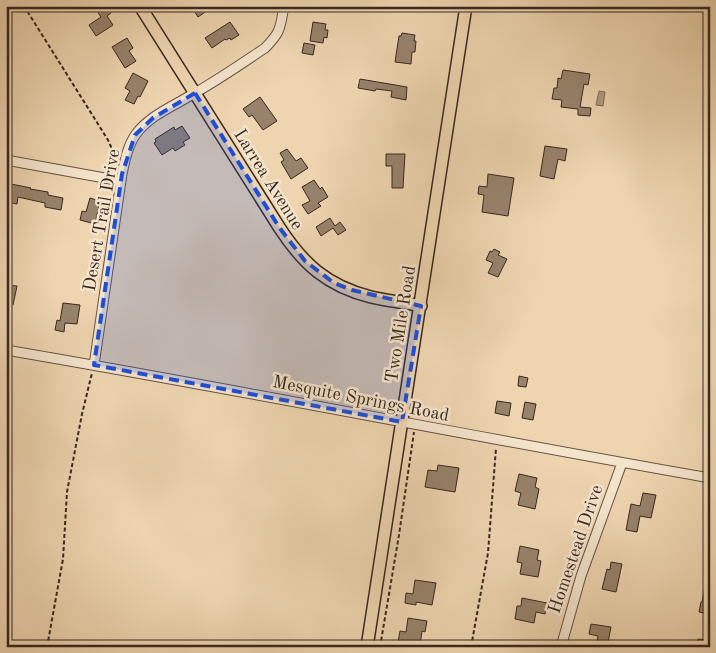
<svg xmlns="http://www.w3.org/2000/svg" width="716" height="653" viewBox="0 0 716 653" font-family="'Old Standard TT',serif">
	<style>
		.water { fill: #b09a7f; stroke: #806c59 }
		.building { fill: #97826b; stroke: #382821 }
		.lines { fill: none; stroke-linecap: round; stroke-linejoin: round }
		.minor-casing { stroke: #665345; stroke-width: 11 }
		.major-casing { stroke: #382821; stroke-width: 14 }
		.path { stroke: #382821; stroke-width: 2; stroke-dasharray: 4 2.5; stroke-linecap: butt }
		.minor { stroke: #f4e4cc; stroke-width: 9 }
		.major { stroke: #eed5b0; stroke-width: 11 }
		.marked { fill: #1d4ed8; fill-opacity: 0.2; stroke: #1d4ed8; stroke-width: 4; stroke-dasharray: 10 6; stroke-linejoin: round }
		.labels { text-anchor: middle; stroke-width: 5; stroke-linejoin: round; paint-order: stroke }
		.street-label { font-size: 18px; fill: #382821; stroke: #f4e4cc }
	</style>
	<rect width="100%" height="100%" fill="#eed5b0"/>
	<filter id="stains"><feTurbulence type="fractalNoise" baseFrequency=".004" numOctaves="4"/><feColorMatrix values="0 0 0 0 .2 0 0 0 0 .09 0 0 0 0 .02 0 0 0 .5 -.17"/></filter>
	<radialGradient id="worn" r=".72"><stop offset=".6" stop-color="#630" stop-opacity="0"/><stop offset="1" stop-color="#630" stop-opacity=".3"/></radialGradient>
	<path class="water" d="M 599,91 L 605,92 L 603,106 L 596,105 Z"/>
	<path class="building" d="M 104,6 L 107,6 L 111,13 L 107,16 L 113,25 L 96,36 L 89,25 L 101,17 L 97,11 Z
		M 191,6 L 214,6 L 198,17 Z
		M 230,22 L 239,35 L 231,40 L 230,38 L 226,40 L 225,39 L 212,48 L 205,38 Z
		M 313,22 L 326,24 L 325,30 L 328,30 L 327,38 L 324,37 L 323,43 L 310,41 Z
		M 402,33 L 415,35 L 414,41 L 416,41 L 415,52 L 412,52 L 411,64 L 395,62 L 399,36 L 401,36 Z
		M 127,38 L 133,48 L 129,51 L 136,61 L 125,68 L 112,47 Z
		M 304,43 L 315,45 L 313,55 L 302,53 Z
		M 563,70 L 590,74 L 588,85 L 584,84 L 580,107 L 591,108 L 590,116 L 578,115 L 578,109 L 561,107 L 562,100 L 552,99 L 554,88 L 557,88 L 558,78 L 561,79 Z
		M 133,73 L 148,81 L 140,97 L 138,96 L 134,104 L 125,100 L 130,91 L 125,88 Z
		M 360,79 L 407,87 L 406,100 L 391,97 L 392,91 L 376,89 L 375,91 L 358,88 Z
		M 260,97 L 277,121 L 263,130 L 252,115 L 249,117 L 243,109 Z
		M 182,126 L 190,138 L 183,142 L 185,145 L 175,151 L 173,148 L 162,155 L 154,143 L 156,142 L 155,139 L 174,127 L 175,130 Z
		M 545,146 L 567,149 L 565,161 L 558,159 L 554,179 L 540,176 Z
		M 287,149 L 296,161 L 301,158 L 308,168 L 291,179 L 281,162 L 284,160 L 280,153 Z
		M 386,154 L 405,154 L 403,188 L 392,188 L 392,166 L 386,166 Z
		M 488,174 L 514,178 L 508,216 L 482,212 L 484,195 L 478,194 L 479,186 L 487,187 Z
		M 314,180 L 320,189 L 322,187 L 328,197 L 318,203 L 321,206 L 308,214 L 302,205 L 310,201 L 302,187 Z
		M 6,183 L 31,188 L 30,189 L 48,192 L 48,195 L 63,198 L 61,210 L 45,207 L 45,203 L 18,197 L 17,204 L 6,202 Z
		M 90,198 L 100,201 L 95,224 L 80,220 L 82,211 L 86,212 Z
		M 330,218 L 335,226 L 340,222 L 346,230 L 338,235 L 333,228 L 321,236 L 316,227 Z
		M 494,249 L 500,252 L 498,255 L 507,259 L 498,277 L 488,273 L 493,263 L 486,260 L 490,251 L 492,252 Z
		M 6,285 L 17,286 L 13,305 L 6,304 Z
		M 63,303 L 80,305 L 77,324 L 65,323 L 64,332 L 55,330 L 57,320 L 60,321 Z
		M 519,376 L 528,378 L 526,387 L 518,386 Z
		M 497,401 L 511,403 L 509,416 L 495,413 Z
		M 525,402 L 536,404 L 533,420 L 522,418 Z
		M 438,465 L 459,468 L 455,492 L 425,487 L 428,470 L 437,471 Z
		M 519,474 L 537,478 L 535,487 L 539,489 L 535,509 L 518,505 L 521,493 L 515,491 Z
		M 643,493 L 656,495 L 651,518 L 640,516 L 637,532 L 626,530 L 631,504 L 640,506 Z
		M 520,546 L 539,550 L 537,560 L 541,561 L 538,577 L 520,574 L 522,563 L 517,562 Z
		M 611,562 L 622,564 L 616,592 L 602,589 L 607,569 L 610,570 Z
		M 415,580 L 436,583 L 432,605 L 416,602 L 416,605 L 405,603 L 406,593 L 413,594 Z
		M 706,582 L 710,582 L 710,607 L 708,614 L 699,612 L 701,602 L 702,602 Z
		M 522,598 L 547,603 L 545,614 L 536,612 L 534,623 L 515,619 L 517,606 L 521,606 Z
		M 408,618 L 427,621 L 425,632 L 422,631 L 420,645 L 398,642 L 400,631 L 406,632 Z
		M 591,624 L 611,627 L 607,647 L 596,647 L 598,636 L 589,634 Z
		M 698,639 L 708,640 L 707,647 L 697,647 Z"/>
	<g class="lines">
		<g class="minor-casing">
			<path id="minor" d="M 6,160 L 121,181
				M 6,350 C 241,390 475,437 710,478
				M 94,365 L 122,174 C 125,160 128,145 136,134 C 150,115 174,106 193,94 C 218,80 241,64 265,48 C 281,32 280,28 284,6
				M 561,647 L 581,576 L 622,463"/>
		</g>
		<g class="major-casing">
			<path id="major" d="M 140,6 L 279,227 C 303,264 327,286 371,297 C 387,301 404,302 421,306
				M 367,647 L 466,6"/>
		</g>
		<path class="path" d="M 24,6 L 108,140 L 116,158
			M 47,647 L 63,559 L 67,492 L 82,414 L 92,373
			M 380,647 L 399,535 L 414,432
			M 471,647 L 488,553 L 496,448"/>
		<use href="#minor" class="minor"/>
		<use href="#major" class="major"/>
	</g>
	<path class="marked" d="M 195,93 L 279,227 L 305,261 L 334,283 L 352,290 L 421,306 L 402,422 L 94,365 L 122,174 L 135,135 L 153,118 Z"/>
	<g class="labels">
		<g class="street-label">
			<text transform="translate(269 179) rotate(58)" y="6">Larrea Avenue</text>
			<text transform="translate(101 220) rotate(-80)" y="6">Desert Trail Drive</text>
			<text transform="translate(400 324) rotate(-81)" y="6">Two Mile Road</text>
			<text transform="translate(361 398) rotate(11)" y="6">Mesquite Springs Road</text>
			<text transform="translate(575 549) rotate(-71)" y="6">Homestead Drive</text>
		</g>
	</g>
	<rect width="716" height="653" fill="none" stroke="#eed5b0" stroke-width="25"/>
	<rect x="8" y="8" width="701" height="638" fill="none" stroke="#382821" stroke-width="2.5"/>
	<rect x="12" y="12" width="691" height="628" fill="none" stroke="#382821"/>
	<rect width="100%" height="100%" filter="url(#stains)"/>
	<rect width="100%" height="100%" fill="url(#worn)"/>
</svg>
